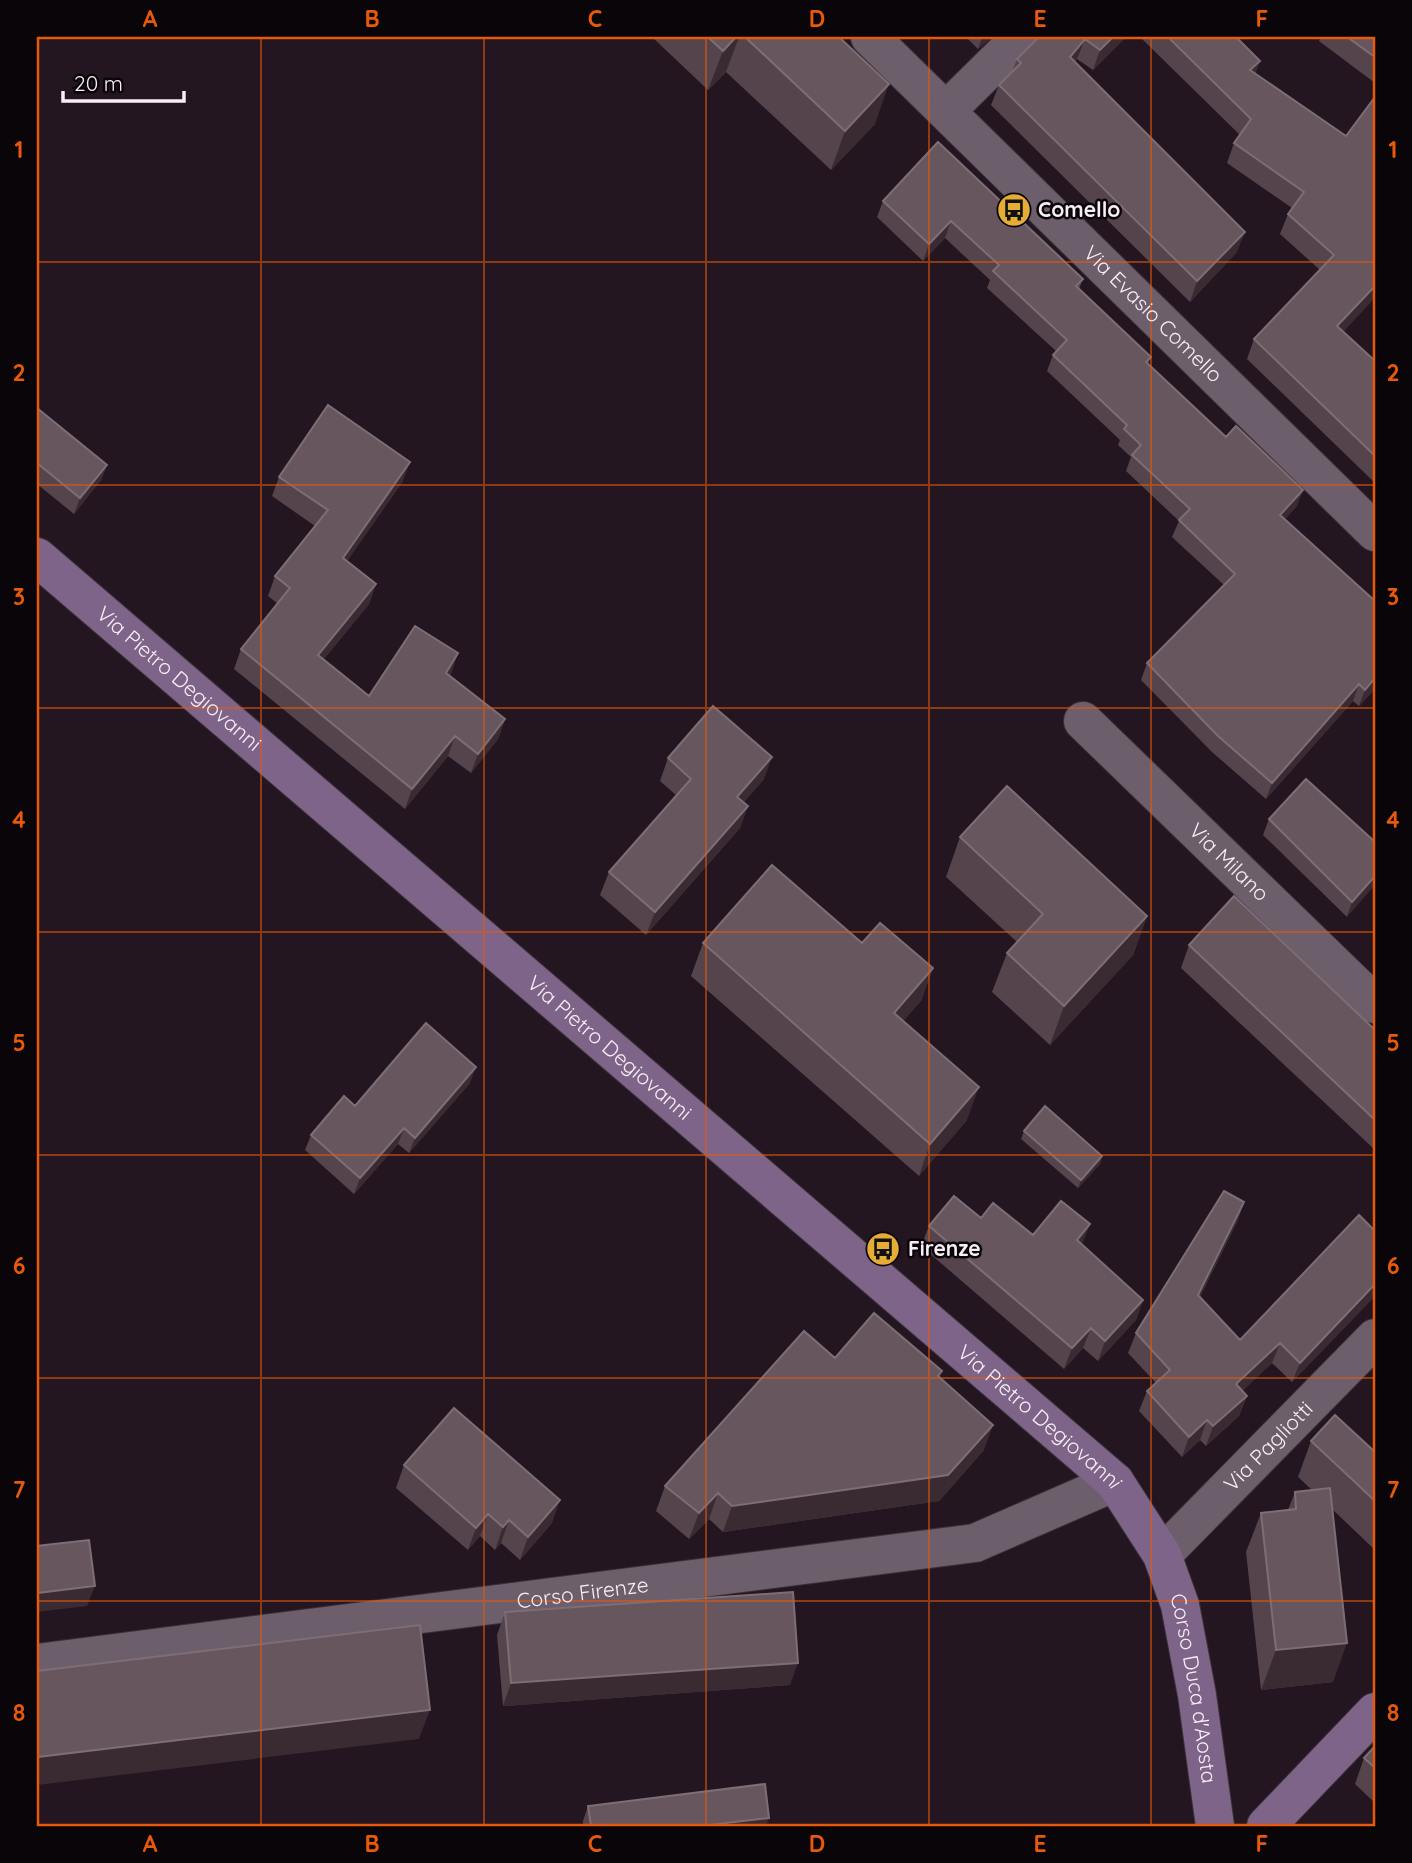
<svg xmlns="http://www.w3.org/2000/svg" width="1412" height="1863" viewBox="0 0 1412 1863" font-family="Quicksand,sans-serif">
	<style>
		.lines { fill: none; stroke-linecap: round; stroke-linejoin: round }
		.street-casing { stroke: #3b3239; stroke-width: 40 }
		.secondary-casing { stroke: #3b3239; stroke-width: 40 }
		.street { stroke: #6d5e6b; stroke-width: 38 }
		.secondary { stroke: #7e6488; stroke-width: 38 }
		.wall { fill: #55444b }
		.shaded-wall { fill: #3a2a32 }
		.building { fill: #67565d; stroke: #7d6e75; stroke-width: 2 }
		.grid { fill: none; stroke: #e8590c; stroke-width: 2; stroke-opacity: 0.55 }
		.labels { text-anchor: middle; stroke-width: 5; stroke-linejoin: round; paint-order: stroke }
		.poi-label { font-size: 21px; font-weight: bold; fill: #f7eef6; stroke: #090508; text-anchor: start }
		.street-label { font-size: 21px; fill: #f7eef6; stroke: #090508 }
		.neatline { fill: none; stroke: #e8590c; stroke-width: 2.5 }
		.grid-label { font-size: 23px; text-anchor: middle; font-weight: bold; fill: #e8590c }
	</style>
	<rect width="100%" height="100%" fill="#231621"/>
	<g class="lines">
		<g class="street-casing">
			<g id="street">
				<path id="s1" d="M 870,37 L 1375,532"/>
				<path d="M 946,111 L 1021,37"/>
				<path id="s2" d="M 1083,721 L 1375,1004"/>
				<path id="s3" d="M 1162,1555 L 1375,1338"/>
				<path id="s4" d="M 37,1663 L 975,1543 L 1115,1482"/>
			</g>
		</g>
		<g class="secondary-casing">
			<g id="secondary">
				<path id="s5" d="M 37,557 L 1115,1482 L 1162,1555 L 1180,1605 L 1197,1695 L 1215,1826"/>
				<path d="M 1266,1826 L 1375,1712"/>
			</g>
		</g>
		<use href="#street" class="street"/>
		<use href="#secondary" class="secondary"/>
	</g>
	<path class="wall" d="M 652,37 L 839,37 L 875,124 L 831,170 L 726,72 L 708,90 Z
		M 966,37 L 992,37 L 978,49 Z
		M 1039,37 L 1126,37 L 1093,70 L 1077,59 L 1075,62 L 1237,252 L 1190,302 L 991,105 L 999,85 L 1012,72 L 1017,59 Z
		M 1140,37 L 1236,37 L 1255,74 L 1346,136 L 1343,332 L 1375,361 L 1375,483 L 1247,359 L 1254,339 L 1320,270 L 1280,234 L 1288,214 L 1292,208 L 1227,163 L 1234,143 L 1240,135 Z
		M 1321,37 L 1375,37 L 1375,83 L 1319,41 Z
		M 938,142 L 1083,279 L 1079,289 L 1151,357 L 1148,364 L 1297,506 L 1285,519 L 1375,601 L 1375,689 L 1359,706 L 1353,701 L 1266,799 L 1212,752 L 1141,680 L 1147,663 L 1224,585 L 1172,537 L 1179,521 L 1126,471 L 1131,457 L 1118,445 L 1120,440 L 1047,371 L 1053,355 L 1056,351 L 987,288 L 990,280 L 945,238 L 923,261 L 877,217 L 883,201 Z
		M 37,408 L 107,465 L 101,480 L 74,514 L 37,484 Z
		M 279,477 L 403,481 L 347,561 L 376,584 L 369,604 L 324,659 L 369,696 L 458,653 L 450,676 L 505,719 L 498,739 L 471,773 L 448,756 L 405,809 L 234,669 L 241,649 L 278,604 L 268,596 L 275,576 L 315,526 L 272,496 Z
		M 668,758 L 764,779 L 744,802 L 748,806 L 740,828 L 646,935 L 600,895 L 609,872 L 676,795 L 660,781 Z
		M 1269,819 L 1375,842 L 1347,917 L 1263,835 Z
		M 960,837 L 1147,916 L 1133,955 L 1050,1045 L 992,992 L 1007,953 L 1017,942 L 946,877 Z
		M 703,943 L 862,943 L 933,968 L 921,1001 L 903,1021 L 967,1120 L 919,1176 L 691,976 Z
		M 1189,945 L 1375,1030 L 1375,1150 L 1181,968 Z
		M 470,1083 L 409,1153 L 398,1144 L 354,1194 L 305,1150 L 311,1135 L 355,1106 Z
		M 1024,1131 L 1102,1156 L 1100,1164 L 1078,1188 L 1021,1139 Z
		M 1244,1202 L 1237,1222 L 1200,1297 L 1240,1340 L 1375,1231 L 1375,1296 L 1292,1382 L 1272,1363 L 1242,1391 L 1247,1396 L 1239,1416 L 1206,1446 L 1200,1440 L 1182,1457 L 1139,1411 L 1147,1391 L 1156,1383 L 1128,1353 L 1136,1333 Z
		M 981,1218 L 1033,1235 L 1082,1245 L 1143,1300 L 1136,1320 L 1098,1361 L 1083,1348 L 1064,1369 L 921,1246 L 929,1226 Z
		M 835,1358 L 942,1371 L 939,1377 L 984,1450 L 939,1501 L 723,1532 L 709,1519 L 689,1539 L 656,1511 L 665,1486 Z
		M 1311,1441 L 1375,1452 L 1375,1550 L 1332,1509 L 1333,1682 L 1261,1690 L 1246,1552 L 1261,1513 L 1288,1510 L 1295,1492 L 1312,1490 L 1298,1477 Z
		M 404,1465 L 552,1523 L 520,1560 L 501,1543 L 495,1550 L 480,1536 L 468,1550 L 396,1488 Z
		M 505,1612 L 790,1685 L 503,1706 L 497,1635 Z
		M 1375,1746 L 1375,1803 L 1355,1784 L 1364,1758 Z
		M 588,1806 L 766,1826 L 583,1826 L 583,1821 Z"/>
	<path class="shaded-wall" d="M 736,37 L 739,37 L 726,72 L 708,90 L 723,51 Z
		M 982,37 L 992,37 L 978,49 Z
		M 1113,37 L 1126,37 L 1093,70 L 1100,50 Z
		M 1085,39 L 1077,59 L 1062,77 L 1070,57 Z
		M 1260,61 L 1253,81 L 1250,70 Z
		M 889,84 L 875,124 L 831,170 L 845,131 Z
		M 951,221 L 945,238 L 923,261 L 929,244 Z
		M 1245,232 L 1237,252 L 1190,302 L 1197,281 Z
		M 1375,286 L 1375,298 L 1330,346 L 1337,326 Z
		M 410,462 L 403,481 L 336,577 L 343,558 Z
		M 107,465 L 101,480 L 74,514 L 80,498 Z
		M 1303,490 L 1297,506 L 1274,531 L 1280,515 Z
		M 376,584 L 369,604 L 311,675 L 318,655 Z
		M 458,653 L 451,673 L 439,693 L 446,673 Z
		M 1375,678 L 1375,689 L 1359,706 L 1365,690 Z
		M 1359,684 L 1353,701 L 1266,799 L 1272,783 Z
		M 505,719 L 498,739 L 471,773 L 478,754 Z
		M 455,736 L 448,756 L 405,809 L 412,789 Z
		M 772,757 L 764,779 L 729,819 L 737,797 Z
		M 748,806 L 740,828 L 646,935 L 655,912 Z
		M 1375,876 L 1375,885 L 1347,917 L 1352,902 Z
		M 1147,916 L 1133,955 L 1050,1045 L 1064,1006 Z
		M 933,968 L 921,1001 L 882,1045 L 894,1013 Z
		M 476,1067 L 470,1083 L 409,1153 L 415,1138 Z
		M 979,1087 L 967,1120 L 919,1176 L 930,1144 Z
		M 404,1128 L 398,1144 L 354,1194 L 360,1178 Z
		M 1102,1156 L 1100,1164 L 1078,1188 L 1081,1180 Z
		M 1244,1202 L 1237,1222 L 1191,1315 L 1198,1295 Z
		M 1090,1224 L 1082,1245 L 1069,1261 L 1077,1240 Z
		M 1375,1284 L 1375,1296 L 1292,1382 L 1300,1363 Z
		M 1143,1300 L 1136,1320 L 1098,1361 L 1105,1341 Z
		M 1091,1328 L 1083,1348 L 1064,1369 L 1072,1348 Z
		M 1280,1343 L 1272,1363 L 1229,1404 L 1236,1384 Z
		M 1247,1396 L 1239,1416 L 1206,1446 L 1213,1426 Z
		M 1207,1420 L 1200,1440 L 1182,1457 L 1189,1437 Z
		M 993,1425 L 984,1450 L 939,1501 L 723,1532 L 732,1506 Z
		M 718,1493 L 709,1519 L 689,1539 L 699,1513 Z
		M 560,1500 L 552,1523 L 520,1560 L 528,1537 Z
		M 488,1514 L 480,1536 L 468,1550 L 476,1528 Z
		M 509,1520 L 501,1543 L 495,1550 L 503,1527 Z
		M 95,1586 L 87,1606 L 37,1612 L 37,1593 Z
		M 1347,1643 L 1333,1682 L 1261,1690 L 1276,1650 Z
		M 798,1663 L 790,1685 L 503,1706 L 511,1683 Z
		M 430,1710 L 419,1739 L 37,1785 L 37,1757 Z
		M 769,1818 L 766,1826 L 701,1826 Z"/>
	<path class="building" d="M 708,37 L 736,37 L 723,51 Z
		M 745,37 L 839,37 L 889,84 L 845,131 Z
		M 1039,37 L 1113,37 L 1100,50 L 1085,39 L 1070,57 L 1245,232 L 1197,281 L 999,85 L 1021,63 L 1017,59 Z
		M 1168,37 L 1236,37 L 1260,61 L 1250,70 L 1346,136 L 1375,97 L 1375,286 L 1337,326 L 1375,361 L 1375,456 L 1254,339 L 1334,255 L 1288,214 L 1304,192 L 1234,143 L 1251,119 Z
		M 1347,37 L 1375,37 L 1375,57 Z
		M 938,142 L 1083,279 L 1076,286 L 1151,357 L 1146,362 L 1226,437 L 1236,426 L 1303,490 L 1280,515 L 1375,601 L 1375,678 L 1365,690 L 1359,684 L 1272,783 L 1218,736 L 1147,663 L 1235,574 L 1179,520 L 1190,509 L 1132,455 L 1141,445 L 1124,429 L 1127,425 L 1053,355 L 1067,340 L 993,271 L 999,265 L 951,221 L 929,244 L 883,201 Z
		M 328,405 L 410,462 L 343,558 L 376,584 L 318,655 L 369,696 L 415,626 L 458,653 L 446,673 L 505,719 L 478,754 L 455,736 L 412,789 L 241,649 L 290,588 L 275,576 L 328,510 L 279,477 Z
		M 37,408 L 107,465 L 80,498 L 37,463 Z
		M 713,706 L 772,757 L 737,797 L 748,806 L 655,912 L 609,872 L 691,779 L 668,758 Z
		M 1306,779 L 1375,842 L 1375,876 L 1352,902 L 1269,819 Z
		M 1007,786 L 1147,916 L 1064,1006 L 1007,953 L 1043,914 L 960,837 Z
		M 772,865 L 862,943 L 880,923 L 933,968 L 894,1013 L 979,1087 L 930,1144 L 703,943 Z
		M 1234,896 L 1375,1030 L 1375,1120 L 1189,945 Z
		M 426,1023 L 476,1067 L 415,1138 L 404,1128 L 360,1178 L 311,1135 L 344,1096 L 355,1106 Z
		M 1045,1106 L 1102,1156 L 1081,1180 L 1024,1131 Z
		M 1224,1191 L 1244,1202 L 1198,1295 L 1240,1340 L 1359,1215 L 1375,1231 L 1375,1284 L 1300,1363 L 1280,1343 L 1236,1384 L 1247,1396 L 1213,1426 L 1207,1420 L 1189,1437 L 1147,1391 L 1170,1370 L 1136,1333 Z
		M 954,1196 L 981,1218 L 993,1203 L 1033,1235 L 1061,1201 L 1090,1224 L 1077,1240 L 1143,1300 L 1105,1341 L 1091,1328 L 1072,1348 L 929,1226 Z
		M 874,1313 L 942,1371 L 938,1376 L 993,1425 L 948,1475 L 732,1506 L 718,1493 L 699,1513 L 665,1486 L 804,1331 L 835,1358 Z
		M 454,1408 L 560,1500 L 528,1537 L 509,1520 L 503,1527 L 488,1514 L 476,1528 L 404,1465 Z
		M 1335,1415 L 1375,1452 L 1375,1501 L 1311,1441 Z
		M 1330,1488 L 1347,1643 L 1276,1650 L 1261,1513 L 1296,1509 L 1295,1492 Z
		M 89,1540 L 95,1586 L 37,1593 L 37,1546 Z
		M 793,1592 L 798,1663 L 511,1683 L 505,1612 Z
		M 420,1625 L 430,1710 L 37,1757 L 37,1671 Z
		M 1375,1746 L 1375,1768 L 1364,1758 Z
		M 765,1784 L 769,1818 L 701,1826 L 591,1826 L 588,1806 Z"/>
	<path class="grid" d="M 261,37 L 261,1826M 484,37 L 484,1826M 706,37 L 706,1826M 929,37 L 929,1826M 1151,37 L 1151,1826M 37,262 L 1375,262M 37,485 L 1375,485M 37,708 L 1375,708M 37,932 L 1375,932M 37,1155 L 1375,1155M 37,1378 L 1375,1378M 37,1601 L 1375,1601"/>
	<defs>
		<g id="bus-disc" transform="scale(1.75)"><circle r="9.5" fill="#e5ad36" stroke="#090508"/><path d="M-5-6H5V4H4V6H2V4H-2V6H-4V4H-5ZM-3.5-4V0h7V-4ZM-3.5 1.2v1.5H-2V1.2ZM2 1.2v1.5H3.5V1.2Z" fill="#111"/></g>
	</defs>
	<g fill-rule="evenodd">
		<use href="#bus-disc" x="1014" y="210"/>
		<use href="#bus-disc" x="883" y="1249"/>
	</g>
	<g class="labels">
		<g class="poi-label">
			<text x="1038" y="217">Comello</text>
			<text x="908" y="1256">Firenze</text>
		</g>
		<g class="street-label">
			<text dy="7" stroke="none"><textPath href="#s1" startOffset="396">Via Evasio Comello</textPath></text>
			<text dy="7" stroke="none"><textPath href="#s5" startOffset="187">Via Pietro Degiovanni</textPath></text>
			<text dy="7" stroke="none"><textPath href="#s2" startOffset="203">Via Milano</textPath></text>
			<text dy="7" stroke="none"><textPath href="#s5" startOffset="754">Via Pietro Degiovanni</textPath></text>
			<text dy="7" stroke="none"><textPath href="#s5" startOffset="1321">Via Pietro Degiovanni</textPath></text>
			<text dy="7" stroke="none"><textPath href="#s3" startOffset="152">Via Pagliotti</textPath></text>
			<text dy="7" stroke="none"><textPath href="#s4" startOffset="550">Corso Firenze</textPath></text>
			<text dy="7" stroke="none"><textPath href="#s5" startOffset="1645">Corso Duca d'Aosta</textPath></text>
		</g>
	</g>
	<rect width="1412" height="1863" fill="none" stroke="#090508" stroke-width="77"/>
	<path d="M63 91v10h121v-10" fill="none" stroke="#f7eef6" stroke-width="3.5"/>
	<text x="74" y="91" font-size="21" fill="#f7eef6" stroke="#090508" stroke-width="5" paint-order="stroke">20 m</text>
	<rect x="38" y="38" width="1336" height="1787" class="neatline"/>
	<g class="grid-label">
		<text x="150" y="27">A</text>
		<text x="372" y="27">B</text>
		<text x="595" y="27">C</text>
		<text x="817" y="27">D</text>
		<text x="1040" y="27">E</text>
		<text x="1262" y="27">F</text>
		<text x="19" y="158">1</text>
		<text x="1393" y="158">1</text>
		<text x="19" y="381">2</text>
		<text x="1393" y="381">2</text>
		<text x="19" y="605">3</text>
		<text x="1393" y="605">3</text>
		<text x="19" y="828">4</text>
		<text x="1393" y="828">4</text>
		<text x="19" y="1051">5</text>
		<text x="1393" y="1051">5</text>
		<text x="19" y="1274">6</text>
		<text x="1393" y="1274">6</text>
		<text x="19" y="1498">7</text>
		<text x="1393" y="1498">7</text>
		<text x="19" y="1721">8</text>
		<text x="1393" y="1721">8</text>
		<text x="150" y="1852">A</text>
		<text x="372" y="1852">B</text>
		<text x="595" y="1852">C</text>
		<text x="817" y="1852">D</text>
		<text x="1040" y="1852">E</text>
		<text x="1262" y="1852">F</text>
	</g>
</svg>
